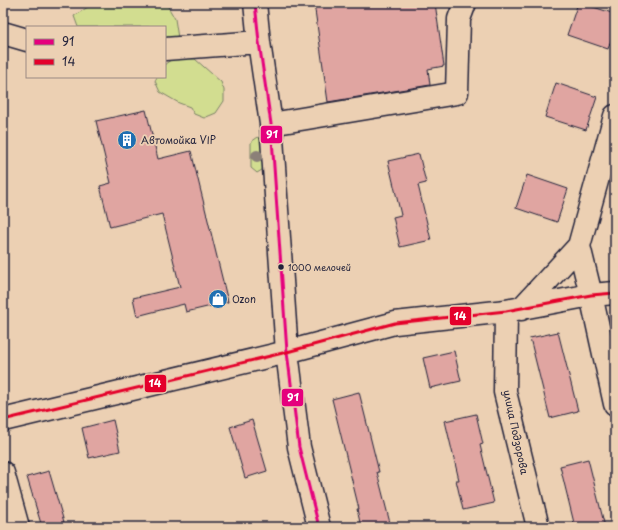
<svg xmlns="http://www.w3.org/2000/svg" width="618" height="530" viewBox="0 0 618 530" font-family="'Playpen Sans',sans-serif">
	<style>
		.green { fill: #d2dd90; stroke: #7a8066 }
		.building { fill: #e0a5a1; stroke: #22223b }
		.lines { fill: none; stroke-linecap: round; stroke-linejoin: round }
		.minor-casing { stroke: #22223b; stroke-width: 25 }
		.minor { stroke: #ecd0b3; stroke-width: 22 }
		.bus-1-casing { stroke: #ecd0b3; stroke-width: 6 }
		.bus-2-casing { stroke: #ecd0b3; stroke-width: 6 }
		.bus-1 { stroke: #e5007d; stroke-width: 3 }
		.bus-2 { stroke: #e4002b; stroke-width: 3 }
		.tree { fill: #8b8078 }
		.bus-dot { fill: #22223b; stroke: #ecd0b3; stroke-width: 1.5 }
		.labels { text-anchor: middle; stroke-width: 3.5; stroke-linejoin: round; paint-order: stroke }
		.bus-label { font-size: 9px; fill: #22223b; stroke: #ecd0b3; text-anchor: start }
		.poi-label { font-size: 10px; fill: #22223b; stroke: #ecd0b3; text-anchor: start }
		.street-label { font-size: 10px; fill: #22223b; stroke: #ecd0b3 }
		.line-badge { stroke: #ecd0b3; stroke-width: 1.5 }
		.badge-label { font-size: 11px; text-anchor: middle; font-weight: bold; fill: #fff }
	</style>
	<rect width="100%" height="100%" fill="#ecd0b3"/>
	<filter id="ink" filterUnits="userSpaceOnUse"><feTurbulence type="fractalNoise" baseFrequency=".025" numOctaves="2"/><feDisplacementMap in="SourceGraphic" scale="8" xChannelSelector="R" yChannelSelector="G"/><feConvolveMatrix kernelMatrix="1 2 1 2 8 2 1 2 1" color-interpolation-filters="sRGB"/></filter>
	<g filter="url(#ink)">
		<path class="green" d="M 91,5 L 137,7 L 167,5 L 175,19 L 178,38 L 165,40 L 165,27 L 78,27 L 74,16 Z
			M 174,58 L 195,59 L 221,82 L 224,90 L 224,101 L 216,113 L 204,118 L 194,114 L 190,107 L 179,103 L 160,92 L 155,81 L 157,77 L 165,77 L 165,64 Z
			M 258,137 L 265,142 L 265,168 L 257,173 L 251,168 L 251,142 Z"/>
		<path class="building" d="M 314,3 L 435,3 L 444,66 L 428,69 L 430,85 L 328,102 Z
			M 578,3 L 581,3 L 615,14 L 615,29 L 608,49 L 567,35 Z
			M 556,83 L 597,97 L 586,130 L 545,117 Z
			M 146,110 L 158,159 L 191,151 L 228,302 L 186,312 L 184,304 L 137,316 L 133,298 L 180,287 L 162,214 L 110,227 L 100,186 L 111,183 L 96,121 Z
			M 419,154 L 426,183 L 418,185 L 431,240 L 400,247 L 393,217 L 401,215 L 388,161 Z
			M 527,175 L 568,189 L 557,222 L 516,208 Z
			M 558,332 L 578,411 L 550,418 L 530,338 Z
			M 454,351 L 461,381 L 430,388 L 423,358 Z
			M 359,392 L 379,472 L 377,472 L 391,527 L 361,527 L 357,509 L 359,509 L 332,399 Z
			M 476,414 L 483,444 L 480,445 L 494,503 L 463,510 L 456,480 L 459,480 L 445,421 Z
			M 113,420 L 120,451 L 89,458 L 82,428 Z
			M 252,420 L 267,471 L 245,478 L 230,427 Z
			M 588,459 L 605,527 L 575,527 L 560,466 Z
			M 49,471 L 64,522 L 46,527 L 42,527 L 27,477 Z"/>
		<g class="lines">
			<g class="minor-casing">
				<path id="minor" d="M 255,3 L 259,42 L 271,124 L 287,352 L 299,447 L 319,527
					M 3,33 L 27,40
					M 165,49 L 259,42
					M 271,124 L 457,93 L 459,19 L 465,3
					M 579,246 L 591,295 L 615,404
					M 521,309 L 579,246 L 615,116
					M 506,311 L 505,392 L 538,527
					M 3,420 L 287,352 L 395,323 L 506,311 L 591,295 L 615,293
					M 3,473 L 18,527"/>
			</g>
			<use href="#minor" class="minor"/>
			<g class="bus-1-casing">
				<path id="bus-1" d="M 255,3 L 259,42 L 271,124 L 287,352 L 299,447 L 319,527"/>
			</g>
			<g class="bus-2-casing">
				<path id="bus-2" d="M 3,420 L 287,352 L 395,323 L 506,311 L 591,295 L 615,293"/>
			</g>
			<use href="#bus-1" class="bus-1"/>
			<use href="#bus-2" class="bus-2"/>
		</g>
		<circle class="tree" cx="257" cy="156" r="6"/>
	</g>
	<defs>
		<g id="building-disc" transform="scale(1)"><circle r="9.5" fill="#1f6fb2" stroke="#ecd0b3"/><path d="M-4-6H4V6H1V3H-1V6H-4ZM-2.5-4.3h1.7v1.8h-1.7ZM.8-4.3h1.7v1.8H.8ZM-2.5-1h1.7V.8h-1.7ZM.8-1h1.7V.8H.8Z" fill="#fff"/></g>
		<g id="shop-disc" transform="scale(1)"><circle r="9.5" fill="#1f6fb2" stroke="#ecd0b3"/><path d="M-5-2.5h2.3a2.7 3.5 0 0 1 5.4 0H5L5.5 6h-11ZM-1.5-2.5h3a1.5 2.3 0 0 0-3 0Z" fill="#fff"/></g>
	</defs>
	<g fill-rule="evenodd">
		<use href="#building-disc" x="127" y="140"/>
		<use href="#shop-disc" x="218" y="299"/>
	</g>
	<circle class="bus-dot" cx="281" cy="267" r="3.5"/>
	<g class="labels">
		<g class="bus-label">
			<text x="288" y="271">1000 мелочей</text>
		</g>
		<g class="poi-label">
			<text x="141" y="144">Автомойка VIP</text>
			<text x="232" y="303">Ozon</text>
		</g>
		<g class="street-label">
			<text transform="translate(516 432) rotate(78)" y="4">улица Подзорова</text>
		</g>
	</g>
	<g class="line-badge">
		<rect x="260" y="125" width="23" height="19" rx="4" fill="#e5007d"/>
		<rect x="449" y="306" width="23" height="20" rx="4" fill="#e4002b"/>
		<rect x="144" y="374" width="23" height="19" rx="4" fill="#e4002b"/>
		<rect x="281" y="388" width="23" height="19" rx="4" fill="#e5007d"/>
	</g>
	<g class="badge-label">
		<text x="272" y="138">91</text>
		<text x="460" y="320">14</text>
		<text x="155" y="387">14</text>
		<text x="293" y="401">91</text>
	</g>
	<rect width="618" height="530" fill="none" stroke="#ecd0b3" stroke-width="16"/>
	<rect x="8" y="8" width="602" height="514" fill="none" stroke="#22223b" stroke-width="1.5" filter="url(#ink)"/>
	<rect x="26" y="26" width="140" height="52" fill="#ecd0b3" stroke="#9b8a83"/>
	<rect x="34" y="39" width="20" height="6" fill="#e5007d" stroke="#9b8a83"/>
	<text x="62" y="46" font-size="12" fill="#22223b">91</text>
	<rect x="34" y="59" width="20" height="6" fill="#e4002b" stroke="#9b8a83"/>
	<text x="62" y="66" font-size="12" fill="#22223b">14</text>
</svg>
